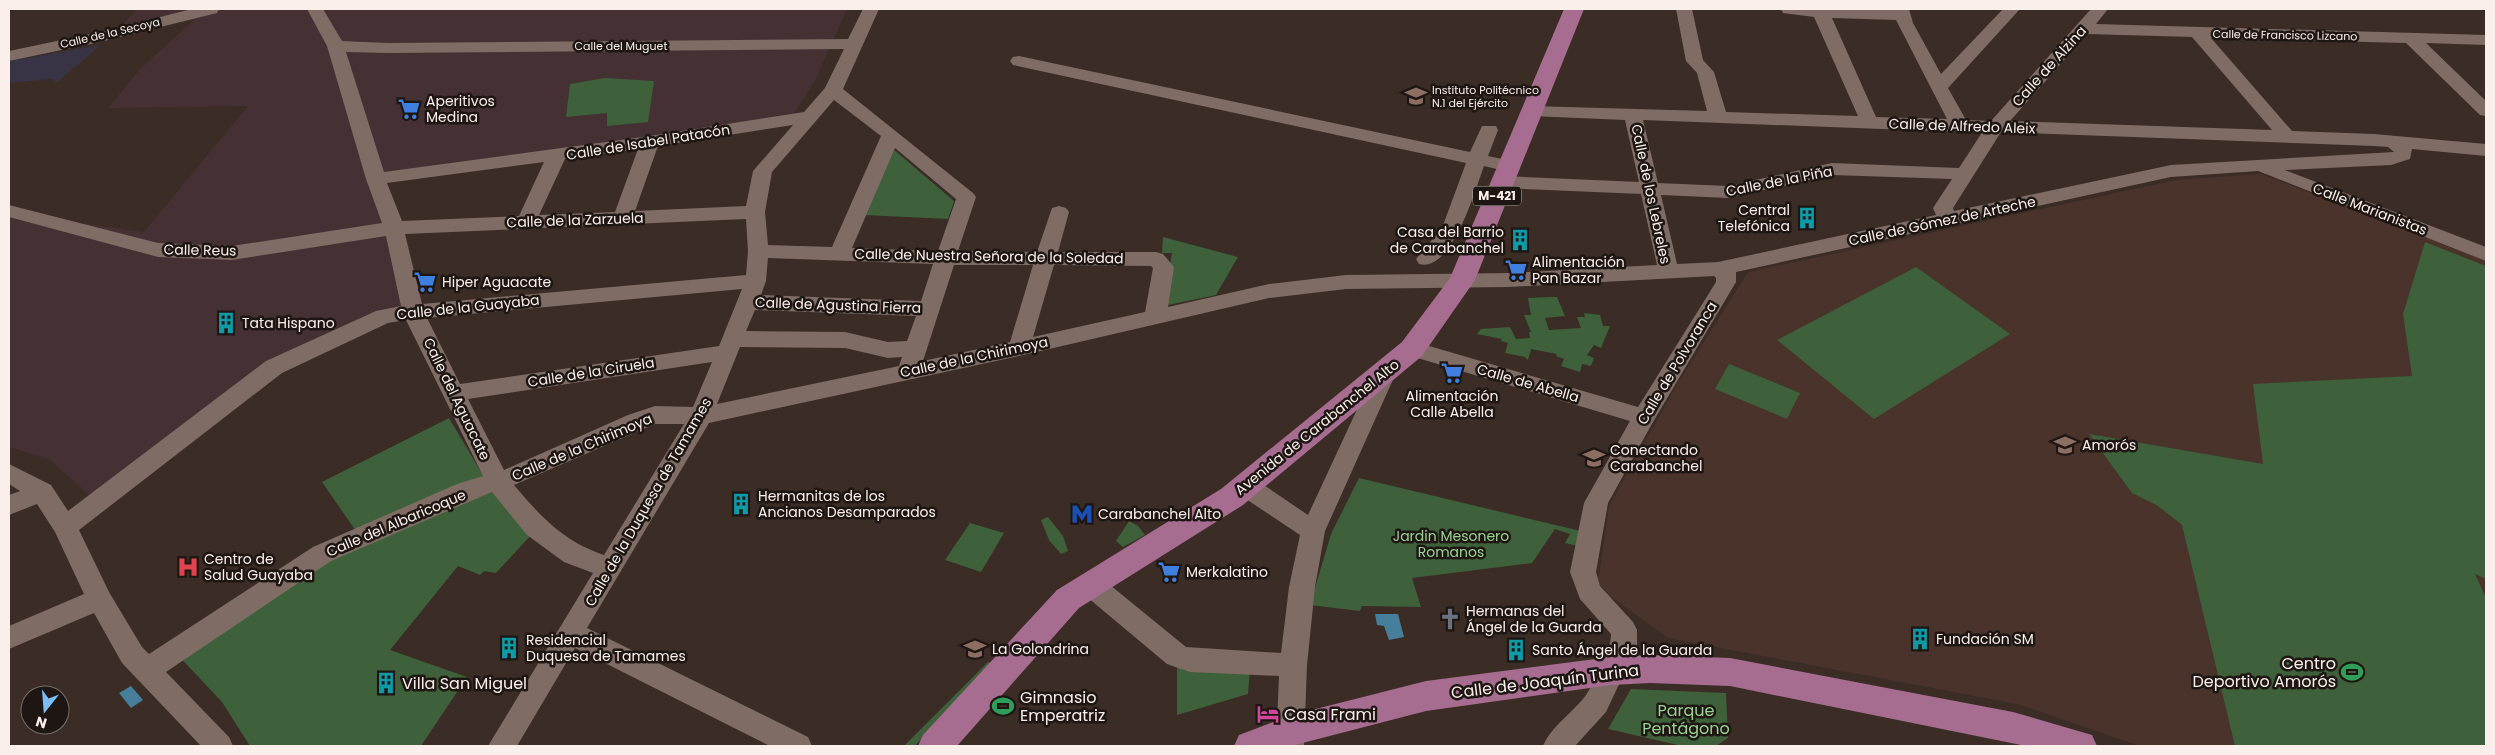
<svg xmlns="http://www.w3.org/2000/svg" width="2495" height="755" viewBox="0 0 2495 755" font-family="Poppins,sans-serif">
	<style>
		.commercial { fill: #393445 }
		.industrial { fill: #453133 }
		.built { fill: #49332a }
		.green { fill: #3e603a }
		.water { fill: #477e9b }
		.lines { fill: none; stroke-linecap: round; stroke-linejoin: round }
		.minor { fill: #7e6c65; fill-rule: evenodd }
		.major { fill: #a76d91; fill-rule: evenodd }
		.labels { text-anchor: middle; stroke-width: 5; stroke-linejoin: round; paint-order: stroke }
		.far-street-label { font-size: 11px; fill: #faefeb; stroke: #1d1613 }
		.far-poi-label { font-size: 11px; fill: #faefeb; stroke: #1d1613; text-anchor: start }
		.shield { fill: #1d1613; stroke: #b8aeaa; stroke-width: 1 }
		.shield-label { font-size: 12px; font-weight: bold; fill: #faefeb }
		.street-label { font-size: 14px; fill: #faefeb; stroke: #1d1613 }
		.poi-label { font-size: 14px; fill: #faefeb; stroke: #1d1613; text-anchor: start }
		.park-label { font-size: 14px; fill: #9ad293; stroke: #1d1613 }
		.near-poi-label { font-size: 16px; fill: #faefeb; stroke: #1d1613; text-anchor: start }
		.near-street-label { font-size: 16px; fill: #faefeb; stroke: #1d1613 }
		.near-park-label { font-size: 16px; fill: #9ad293; stroke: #1d1613 }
	</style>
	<rect width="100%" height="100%" fill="#3b2c26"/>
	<path class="commercial" d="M 101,45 L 57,82 L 51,79 L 9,83 L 9,61 Z"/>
	<path class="industrial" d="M 138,9 L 847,9 L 815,81 L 791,118 L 381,180 L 406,302 L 397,312 L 308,352 L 95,500 L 49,459 L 9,447 L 9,213 L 144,232 L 248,106 L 108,108 L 140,69 L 194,20 L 120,27 Z"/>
	<path class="built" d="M 2261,174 L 2486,260 L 2486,746 L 2140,746 L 2017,704 L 1668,638 L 1610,596 L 1598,583 L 1609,506 L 1678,383 L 1748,272 L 2176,180 Z"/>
	<path class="green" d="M 605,78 L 654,81 L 648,122 L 607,126 L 607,113 L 566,117 L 570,84 Z
		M 893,149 L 954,201 L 948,219 L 864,215 Z
		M 1163,237 L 1238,257 L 1216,295 L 1163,306 L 1172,253 L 1162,253 Z
		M 2425,242 L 2486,266 L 2486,579 L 2475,574 L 2486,598 L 2486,746 L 2235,746 L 2182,525 L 2158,506 L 2132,493 L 2089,434 L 2263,464 L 2253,384 L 2412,376 L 2403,314 Z
		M 1916,267 L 2010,334 L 1874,419 L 1777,340 Z
		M 1550,297 L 1557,297 L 1565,316 L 1545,318 L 1549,330 L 1581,328 L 1577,317 L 1585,317 L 1584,313 L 1600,315 L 1603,326 L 1610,326 L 1601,348 L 1594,345 L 1587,355 L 1594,358 L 1591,366 L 1582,364 L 1580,372 L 1561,366 L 1564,359 L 1556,356 L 1557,354 L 1531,349 L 1528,360 L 1525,357 L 1505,353 L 1508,343 L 1501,341 L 1502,339 L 1477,334 L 1481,329 L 1510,327 L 1516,339 L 1530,338 L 1529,332 L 1531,332 L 1524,315 L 1531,315 L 1528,298 Z
		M 1729,364 L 1800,393 L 1787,419 L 1715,389 Z
		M 449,418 L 484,477 L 533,533 L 496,573 L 484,571 L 480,575 L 458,566 L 390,650 L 467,677 L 421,746 L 250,746 L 222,702 L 175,652 L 360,537 L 322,482 Z
		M 1359,478 L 1589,533 L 1578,546 L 1565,543 L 1570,534 L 1555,529 L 1532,563 L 1412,578 L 1421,607 L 1362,606 L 1360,611 L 1310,605 L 1331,534 Z
		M 1048,517 L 1063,536 L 1068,551 L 1061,554 L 1049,540 L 1041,520 Z
		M 1129,521 L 1138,526 L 1145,535 L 1123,547 L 1116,541 Z
		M 970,523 L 1004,533 L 981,572 L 945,560 Z
		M 988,662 L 991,663 L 915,746 L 904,746 Z
		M 1177,663 L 1250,667 L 1248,694 L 1177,715 Z
		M 1631,689 L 1726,693 L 1728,738 L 1716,746 L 1682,746 L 1608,729 Z"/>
	<path class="water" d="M 1375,614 L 1398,614 L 1404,637 L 1389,640 L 1384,626 L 1377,625 Z
		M 131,686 L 143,700 L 131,708 L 119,693 Z"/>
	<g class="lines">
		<path class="minor" d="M 192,9 L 219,9 L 217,13 L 100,42 L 9,61 L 9,51 L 100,32 Z
			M 307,9 L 323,9 L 342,41 L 388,43 L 848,39 L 863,9 L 879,9 L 843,89 L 973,193 L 976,197 L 958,251 L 1037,252 L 1052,208 L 1059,206 L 1066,208 L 1069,212 L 1058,252 L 1156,252 L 1163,254 L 1174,267 L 1168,307 L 1269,284 L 1346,275 L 1509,273 L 1657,265 L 1641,194 L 1503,188 L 1496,186 L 1493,182 L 1496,178 L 1503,176 L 1639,182 L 1625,120 L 1531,116 L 1525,115 L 1522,111 L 1525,107 L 1531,106 L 1707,111 L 1697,73 L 1686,61 L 1676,9 L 1692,9 L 1703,60 L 1714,72 L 1726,112 L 1858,116 L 1814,17 L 1783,13 L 1781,9 L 1909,9 L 1913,23 L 1941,74 L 2003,9 L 2020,9 L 1948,88 L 1966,120 L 1991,121 L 2091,9 L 2108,9 L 2096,24 L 2486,35 L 2486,45 L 2426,43 L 2486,101 L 2486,116 L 2480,115 L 2406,43 L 2211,38 L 2292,131 L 2374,134 L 2486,144 L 2486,156 L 2412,149 L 2410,159 L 2391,165 L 2285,170 L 2486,247 L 2486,261 L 2258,171 L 2171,177 L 1736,272 L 1736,282 L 1653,422 L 1608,503 L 1596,572 L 1600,586 L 1633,622 L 1637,630 L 1637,646 L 1606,712 L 1575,746 L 1543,746 C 1552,725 1573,713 1586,695 C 1596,680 1611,651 1611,634 L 1580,599 L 1570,572 L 1584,503 L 1630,421 L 1404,354 L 1401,349 L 1404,344 L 1412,341 L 1638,407 L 1716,282 L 1716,278 L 1714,276 L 1509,287 L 1346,289 L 1269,298 L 1019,356 L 709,423 L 587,628 L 808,737 L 812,746 L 770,746 L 575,648 L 517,746 L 488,746 L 593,573 L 564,562 L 527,535 L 492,492 L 331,561 L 166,672 L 229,737 L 233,746 L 201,746 L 122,663 L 94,613 L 9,649 L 9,626 L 84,594 L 55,532 L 37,504 L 9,515 L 9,495 L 20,491 L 9,484 L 9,464 L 51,485 L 68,511 L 266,361 L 376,311 L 401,306 L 386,236 L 232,260 L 158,257 L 9,217 L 9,205 L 158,243 L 232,246 L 382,223 L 366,179 L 327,46 ZM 1832,18 L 1896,20 L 1947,119 L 1876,117 ZM 2087,34 L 2192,37 L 2272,130 L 2010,121 ZM 844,49 L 825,88 L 804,112 L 650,136 L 384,172 L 346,52 L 388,53 ZM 834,100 L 881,136 L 832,247 L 768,245 L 765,212 L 772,172 ZM 1643,120 L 1960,132 L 1983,131 L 1959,168 L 1832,163 L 1728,186 L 1658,183 ZM 793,125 L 753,171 L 746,206 L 635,211 L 658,146 ZM 2001,132 L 2374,146 L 2388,147 L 2394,152 L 2171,165 L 1954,211 L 1953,208 ZM 895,148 L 956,199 L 938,251 L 852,248 ZM 638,149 L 615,212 L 539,215 L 565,159 ZM 544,162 L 519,216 L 402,221 L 387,183 ZM 1832,175 L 1952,179 L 1933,208 L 1936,215 L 1718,262 L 1677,264 L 1661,195 L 1728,198 ZM 746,219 L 748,251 L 746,275 L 422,304 L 405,234 ZM 768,258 L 933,264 L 921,301 L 761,295 L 766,281 ZM 954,265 L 1033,265 L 1010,342 L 923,361 ZM 1054,265 L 1151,266 L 1153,268 L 1145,312 L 1033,337 ZM 742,289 L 719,346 L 460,384 L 427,318 ZM 755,310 L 916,316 L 907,341 L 888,342 L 845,332 L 746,331 ZM 406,320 L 483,476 L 457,484 L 313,547 L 149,654 L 142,647 L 109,592 L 79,530 L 282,373 L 388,323 ZM 740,347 L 845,348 L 888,358 L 902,357 L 899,366 L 717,404 ZM 712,362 L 693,407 L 655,406 L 628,415 L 504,470 L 468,399 ZM 655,424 L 684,424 L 604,555 C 563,541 541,517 514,485 Z
			M 1019,56 L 1470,152 L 1482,126 L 1496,126 L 1498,130 L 1488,156 L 1516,162 L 1519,166 L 1516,170 L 1509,172 L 1484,166 C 1475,190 1452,273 1419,264 L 1416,259 L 1442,228 L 1466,163 L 1013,65 L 1010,61 L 1013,57 Z
			M 1385,365 L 1393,367 L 1396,373 L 1325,531 L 1315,587 L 1307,665 L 1304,746 L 1276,746 L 1279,676 L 1190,672 L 1167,664 L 1081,592 L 1077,584 L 1081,576 L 1090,573 L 1099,576 L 1186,647 L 1281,653 L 1289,587 L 1300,535 L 1237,493 L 1234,486 L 1237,479 L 1246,477 L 1255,479 L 1308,515 L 1374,373 L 1377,367 Z"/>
		<path class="major" d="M 1564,9 L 1584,9 L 1475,280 L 1422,356 L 1243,505 L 1079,608 L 957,746 L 918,746 L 923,735 L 1057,590 L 1221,489 L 1402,342 L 1450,278 Z
			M 1650,655 L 1730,658 L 2013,712 L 2092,735 L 2097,746 L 2026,746 L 1730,686 L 1650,683 L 1611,685 L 1426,711 L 1291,746 L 1234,746 L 1239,735 L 1292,715 L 1426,681 L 1611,657 Z"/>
	</g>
	<defs>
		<g id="school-bare" transform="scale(1.725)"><path d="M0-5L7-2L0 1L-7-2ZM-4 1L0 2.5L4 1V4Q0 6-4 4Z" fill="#8d6e63" stroke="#1d1613" stroke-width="2.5" paint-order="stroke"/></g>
		<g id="supermarket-bare" transform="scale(1.725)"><path d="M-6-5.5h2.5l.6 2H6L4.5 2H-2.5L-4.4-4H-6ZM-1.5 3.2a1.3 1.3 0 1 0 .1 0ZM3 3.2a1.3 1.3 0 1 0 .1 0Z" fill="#3f7fe0" stroke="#1d1613" stroke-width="2.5" paint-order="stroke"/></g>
		<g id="building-bare" transform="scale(1.725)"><path d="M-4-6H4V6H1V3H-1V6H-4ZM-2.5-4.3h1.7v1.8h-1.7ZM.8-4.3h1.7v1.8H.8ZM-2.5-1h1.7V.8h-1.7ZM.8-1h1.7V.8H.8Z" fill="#0f9aa8" stroke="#1d1613" stroke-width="2.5" paint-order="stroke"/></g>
		<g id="university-bare" transform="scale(1.725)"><path d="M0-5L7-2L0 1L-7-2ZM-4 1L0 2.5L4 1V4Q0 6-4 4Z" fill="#8d6e63" stroke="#1d1613" stroke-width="2.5" paint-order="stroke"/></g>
		<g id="metro-bare" transform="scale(1.725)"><path d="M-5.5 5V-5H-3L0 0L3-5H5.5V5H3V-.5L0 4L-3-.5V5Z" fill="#1a4fb4" stroke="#1d1613" stroke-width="2.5" paint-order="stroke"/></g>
		<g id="hospital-bare" transform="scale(1.725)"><path d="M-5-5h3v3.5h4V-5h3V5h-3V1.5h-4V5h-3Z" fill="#e0444e" stroke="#1d1613" stroke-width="2.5" paint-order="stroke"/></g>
		<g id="church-bare" transform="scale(1.725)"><path d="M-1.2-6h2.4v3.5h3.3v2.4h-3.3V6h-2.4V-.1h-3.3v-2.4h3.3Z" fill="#6b7280" stroke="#1d1613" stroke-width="2.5" paint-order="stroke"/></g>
		<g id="stadium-bare" transform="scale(1.725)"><path d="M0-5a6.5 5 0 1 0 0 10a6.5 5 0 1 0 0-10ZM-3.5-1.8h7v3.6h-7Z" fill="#2e9e5b" stroke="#1d1613" stroke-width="2.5" paint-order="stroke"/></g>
		<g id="hotel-bare" transform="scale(1.725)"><path d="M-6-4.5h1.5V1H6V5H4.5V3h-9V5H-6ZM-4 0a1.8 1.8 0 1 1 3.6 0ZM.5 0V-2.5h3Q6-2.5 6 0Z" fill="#d1479c" stroke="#1d1613" stroke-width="2.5" paint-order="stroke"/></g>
	</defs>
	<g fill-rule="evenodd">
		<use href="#school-bare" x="1416" y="96"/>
		<use href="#supermarket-bare" x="409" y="109"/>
		<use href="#building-bare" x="1807" y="218"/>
		<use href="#building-bare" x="1520" y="240"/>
		<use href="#supermarket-bare" x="1516" y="270"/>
		<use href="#supermarket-bare" x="425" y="282"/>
		<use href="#building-bare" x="226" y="323"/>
		<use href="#supermarket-bare" x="1452" y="373"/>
		<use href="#school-bare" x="2065" y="445"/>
		<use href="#university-bare" x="1594" y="458"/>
		<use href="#building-bare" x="741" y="504"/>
		<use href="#metro-bare" x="1082" y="514"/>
		<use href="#hospital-bare" x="188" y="567"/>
		<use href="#supermarket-bare" x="1169" y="572"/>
		<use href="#church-bare" x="1450" y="619"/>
		<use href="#building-bare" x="1920" y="639"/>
		<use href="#building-bare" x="509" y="648"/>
		<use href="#school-bare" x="975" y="649"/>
		<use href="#building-bare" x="1516" y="650"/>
		<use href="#stadium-bare" x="2352" y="672"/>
		<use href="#building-bare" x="386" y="683"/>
		<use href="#stadium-bare" x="1003" y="706"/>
		<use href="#hotel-bare" x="1268" y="714"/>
	</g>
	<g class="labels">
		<g class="far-street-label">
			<text transform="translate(110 33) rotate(-13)" y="4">Calle de la Secoya</text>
			<text transform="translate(2285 35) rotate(1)" y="4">Calle de Francisco Lizcano</text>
			<text x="621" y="50">Calle del Muguet</text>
		</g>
		<g class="far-poi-label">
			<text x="1432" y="94">Instituto Politécnico<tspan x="1432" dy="13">N.1 del Ejército</tspan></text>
		</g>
		<rect class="shield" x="1473" y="186.5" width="48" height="19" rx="4"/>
		<g class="shield-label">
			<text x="1497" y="200">M-421</text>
		</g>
		<g class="street-label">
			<text transform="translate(2049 66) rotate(-48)" y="5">Calle de Alzina</text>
			<text transform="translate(1962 126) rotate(2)" y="5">Calle de Alfredo Aleix</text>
			<text transform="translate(648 142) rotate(-9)" y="5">Calle de Isabel Patacón</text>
			<text transform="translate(1779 181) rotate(-11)" y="5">Calle de la Piña</text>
			<text transform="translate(1651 194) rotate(78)" y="5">Calle de los Lebreles</text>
			<text transform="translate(2370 209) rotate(21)" y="5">Calle Marianistas</text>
			<text transform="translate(575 220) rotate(-2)" y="5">Calle de la Zarzuela</text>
			<text transform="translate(1942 221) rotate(-12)" y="5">Calle de Gómez de Arteche</text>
			<text transform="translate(200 250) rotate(1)" y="5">Calle Reus</text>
			<text transform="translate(989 256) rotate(1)" y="5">Calle de Nuestra Señora de la Soledad</text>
			<text transform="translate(838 305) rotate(2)" y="5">Calle de Agustina Fierra</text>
			<text transform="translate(468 307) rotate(-6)" y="5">Calle de la Guayaba</text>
			<text transform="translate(974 357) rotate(-12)" y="5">Calle de la Chirimoya</text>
			<text transform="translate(1677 363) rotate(-59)" y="5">Calle de Polvoranca</text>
			<text transform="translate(591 372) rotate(-9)" y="5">Calle de la Ciruela</text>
			<text transform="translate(1528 383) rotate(16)" y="5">Calle de Abella</text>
			<text transform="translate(457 399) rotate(64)" y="5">Calle del Aguacate</text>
			<text transform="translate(1317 427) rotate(-39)" y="5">Avenida de Carabanchel Alto</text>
			<text transform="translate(582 447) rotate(-23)" y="5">Calle de la Chirimoya</text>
			<text transform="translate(648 502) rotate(-60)" y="5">Calle de la Duquesa de Tamames</text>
			<text transform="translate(396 523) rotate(-23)" y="5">Calle del Albaricoque</text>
		</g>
		<g class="poi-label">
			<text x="426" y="106">Aperitivos<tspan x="426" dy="16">Medina</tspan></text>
			<text x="1790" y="215" text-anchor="end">Central<tspan x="1790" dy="16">Telefónica</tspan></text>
			<text x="1504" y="237" text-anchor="end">Casa del Barrio<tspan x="1504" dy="16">de Carabanchel</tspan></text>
			<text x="1532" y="267">Alimentación<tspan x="1532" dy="16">Pan Bazar</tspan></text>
			<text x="442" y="287">Hiper Aguacate</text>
			<text x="242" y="328">Tata Hispano</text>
			<text x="1452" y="401" text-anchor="middle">Alimentación<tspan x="1452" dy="16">Calle Abella</tspan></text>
			<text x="2082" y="450">Amorós</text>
			<text x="1610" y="455">Conectando<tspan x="1610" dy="16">Carabanchel</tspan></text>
			<text x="758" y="501">Hermanitas de los<tspan x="758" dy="16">Ancianos Desamparados</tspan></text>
			<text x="1098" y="519">Carabanchel Alto</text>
			<text x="204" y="564">Centro de<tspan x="204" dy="16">Salud Guayaba</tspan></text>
			<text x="1186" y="577">Merkalatino</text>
			<text x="1466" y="616">Hermanas del<tspan x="1466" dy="16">Ángel de la Guarda</tspan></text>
			<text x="1936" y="644">Fundación SM</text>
			<text x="526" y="645">Residencial<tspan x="526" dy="16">Duquesa de Tamames</tspan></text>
			<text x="992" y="654">La Golondrina</text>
			<text x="1532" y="655">Santo Ángel de la Guarda</text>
		</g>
		<g class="park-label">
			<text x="1451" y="541">Jardin Mesonero<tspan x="1451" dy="16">Romanos</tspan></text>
		</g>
		<g class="near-poi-label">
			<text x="2336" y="669" text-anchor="end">Centro<tspan x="2336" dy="18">Deportivo Amorós</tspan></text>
			<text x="402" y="689">Villa San Miguel</text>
			<text x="1020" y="703">Gimnasio<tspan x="1020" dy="18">Emperatriz</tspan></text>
			<text x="1284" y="720">Casa Frami</text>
		</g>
		<g class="near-street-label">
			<text transform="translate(1545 681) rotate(-7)" y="6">Calle de Joaquín Turina</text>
		</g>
		<g class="near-park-label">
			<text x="1686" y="716">Parque<tspan x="1686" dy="18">Pentágono</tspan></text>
		</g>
	</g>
	<rect width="2495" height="755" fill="none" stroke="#faefeb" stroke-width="20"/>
	<g transform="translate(45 710) rotate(197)"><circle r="24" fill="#1d1613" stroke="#756d69"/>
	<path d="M0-4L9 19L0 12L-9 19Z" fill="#7cbef9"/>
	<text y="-8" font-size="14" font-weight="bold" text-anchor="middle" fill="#faefeb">N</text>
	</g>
</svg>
